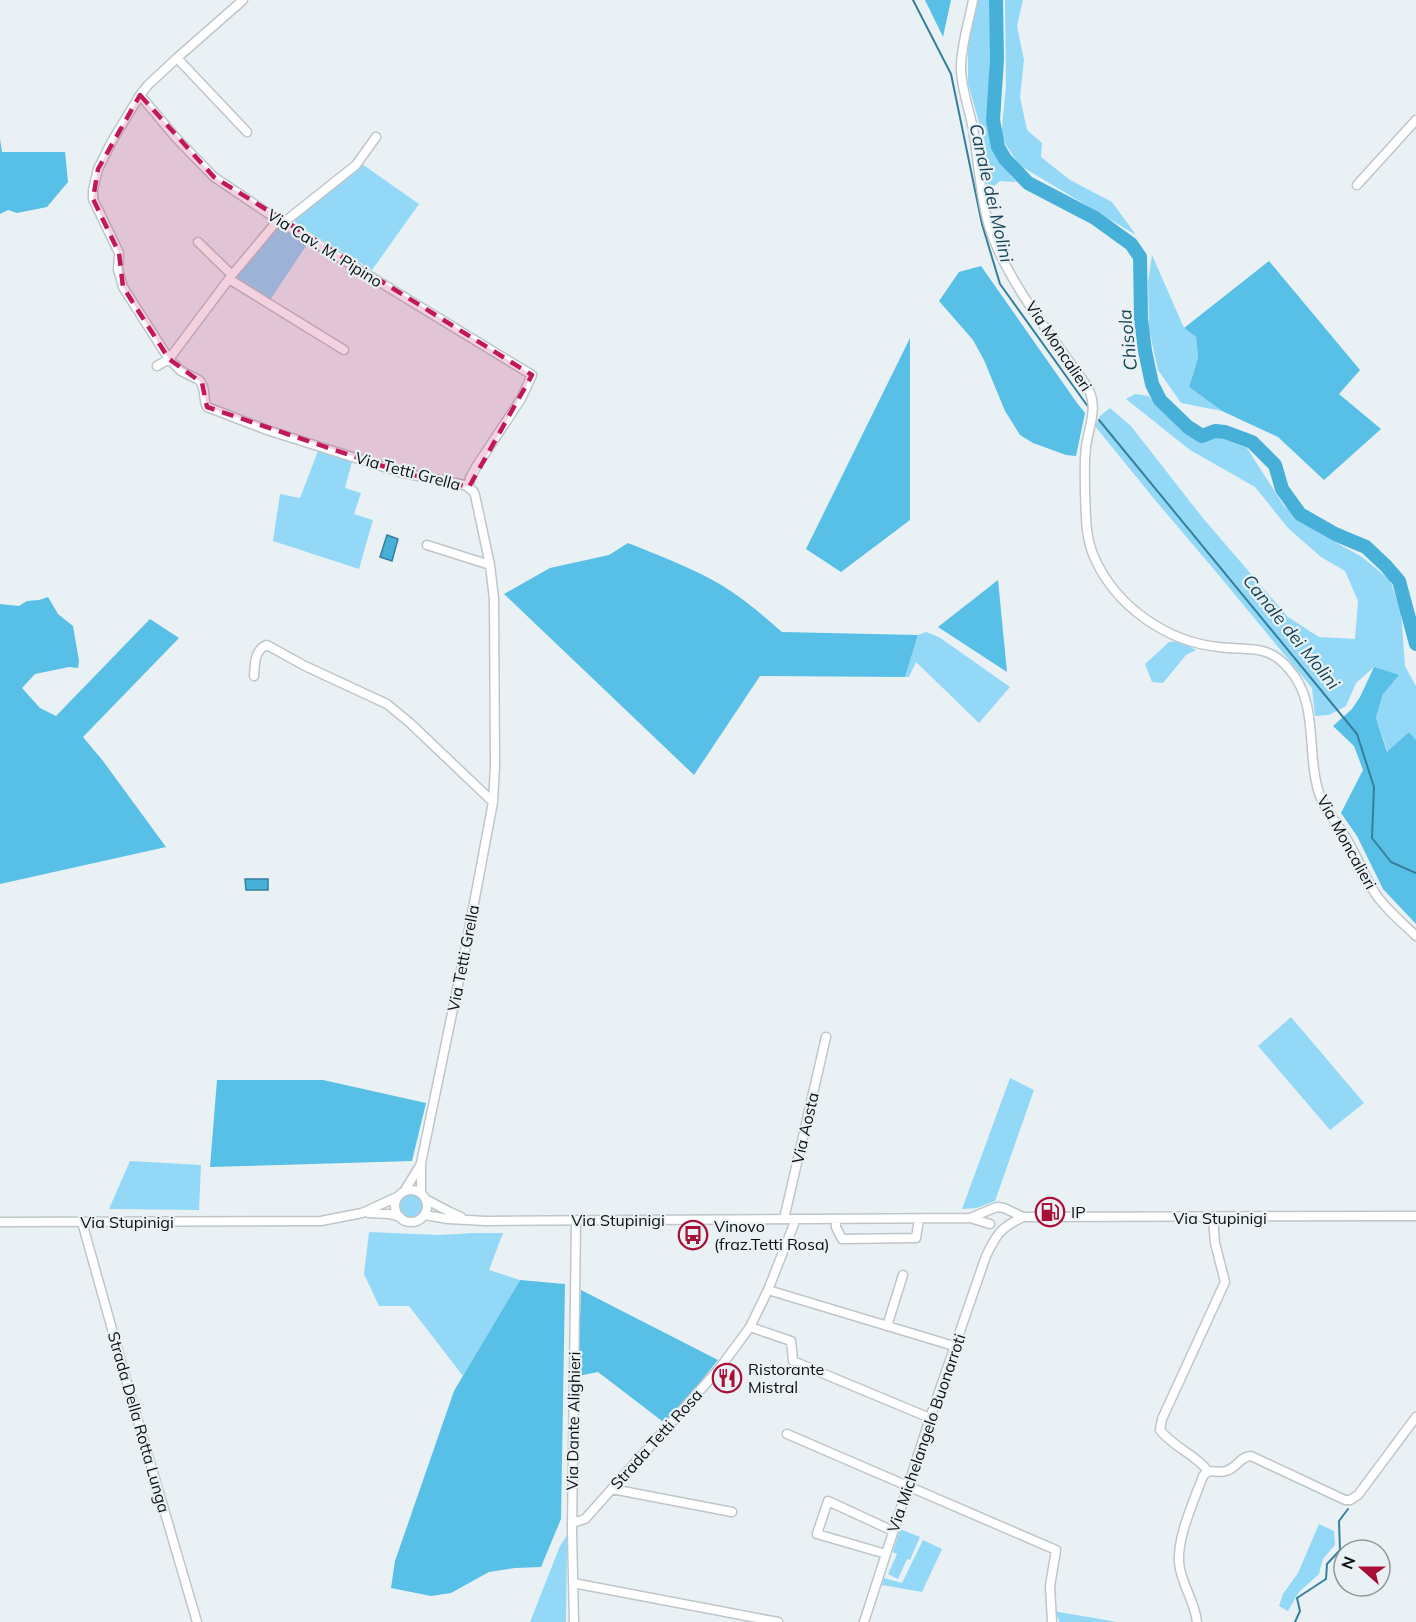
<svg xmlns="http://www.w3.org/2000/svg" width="1416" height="1622" viewBox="0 0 1416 1622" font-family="Mulish,sans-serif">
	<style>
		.green { fill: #93d9f7 }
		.forest { fill: #58bfe7 }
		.water { fill: #47b0d8; stroke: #35809c; stroke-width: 1.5 }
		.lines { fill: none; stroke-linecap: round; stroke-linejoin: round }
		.stream { stroke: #35809c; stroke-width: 2 }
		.river { stroke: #47b0d8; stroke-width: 14 }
		.minor-casing { stroke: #bec6ca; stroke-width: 11 }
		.minor { stroke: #fff; stroke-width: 8 }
		.marked { fill: #c2185b; fill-opacity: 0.2; stroke: #c2185b; stroke-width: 4.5; stroke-dasharray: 12 8; stroke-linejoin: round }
		.labels { text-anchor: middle; stroke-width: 4.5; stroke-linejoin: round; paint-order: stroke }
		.street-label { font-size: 16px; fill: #0c0f10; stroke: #e9f1f5 }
		.poi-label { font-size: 16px; fill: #0c0f10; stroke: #e9f1f5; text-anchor: start }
		.water-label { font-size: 18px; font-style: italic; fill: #184556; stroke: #e9f1f5 }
	</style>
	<rect width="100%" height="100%" fill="#e9f1f5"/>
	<path class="green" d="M 977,0 L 992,0 L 988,120 L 993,153 L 1016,182 L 1000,181 L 988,191 L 982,162 L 980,126 L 968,83 L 968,49 Z
		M 1005,0 L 1023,0 L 1017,26 L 1024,60 L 1020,97 L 1027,130 L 1042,143 L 1041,157 L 1070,180 L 1112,202 L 1136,235 L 1019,165 L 1001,137 L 1006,86 Z
		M 362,164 L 419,204 L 372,270 L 299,226 L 293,219 Z
		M 278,223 L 308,243 L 270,300 L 236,277 Z
		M 1152,255 L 1184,328 L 1196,337 L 1198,358 L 1189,387 L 1222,411 L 1181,403 L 1158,370 L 1149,329 L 1148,282 Z
		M 1135,394 L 1148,396 L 1187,432 L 1202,439 L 1217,436 L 1247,448 L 1284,506 L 1319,533 L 1362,557 L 1390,580 L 1401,612 L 1405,666 L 1416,686 L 1416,740 L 1409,732 L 1388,753 L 1376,718 L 1383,694 L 1374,667 L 1356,683 L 1346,706 L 1329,715 L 1315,716 L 1312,688 L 1217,573 L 1155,500 L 1095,426 L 1100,416 L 1110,408 L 1131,426 L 1202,517 L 1288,617 L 1319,637 L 1355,639 L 1358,601 L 1345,571 L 1321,557 L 1288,528 L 1255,487 L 1190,450 L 1126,399 Z
		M 318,451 L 352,462 L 345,488 L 361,493 L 354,514 L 373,520 L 359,569 L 273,541 L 280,494 L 300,498 Z
		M 926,632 L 939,637 L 1010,687 L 979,723 L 916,662 L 909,677 L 905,677 L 918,635 Z
		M 1181,641 L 1196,650 L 1186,655 L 1163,683 L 1152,682 L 1145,664 L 1169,642 Z
		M 1291,1017 L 1364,1103 L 1330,1130 L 1258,1046 Z
		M 1010,1078 L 1034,1090 L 995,1201 L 977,1208 L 962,1209 Z
		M 130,1161 L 201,1165 L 199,1210 L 109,1209 Z
		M400 1206a11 11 0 1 1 22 0a11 11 0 1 1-22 0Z
		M 369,1232 L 439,1235 L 474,1233 L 503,1233 L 489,1270 L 520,1280 L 463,1376 L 409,1306 L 379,1306 L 364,1274 Z
		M 1319,1524 L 1334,1531 L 1335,1545 L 1323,1559 L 1319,1574 L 1299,1592 L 1288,1611 L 1279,1606 L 1283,1594 L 1298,1573 Z
		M 900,1529 L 920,1537 L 910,1560 L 907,1559 L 898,1579 L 888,1574 L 897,1554 L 893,1552 Z
		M 567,1535 L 566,1622 L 530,1622 L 560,1546 Z
		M 923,1540 L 942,1549 L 922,1592 L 882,1585 L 884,1578 L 902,1583 Z
		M 1053,1611 L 1117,1622 L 1059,1622 L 1059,1619 Z"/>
	<path class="forest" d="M 925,0 L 951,0 L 943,37 Z
		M 0,139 L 2,152 L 65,152 L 68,182 L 47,207 L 17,213 L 8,210 L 0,214 Z
		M 1269,261 L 1360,370 L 1339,394 L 1381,429 L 1324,480 L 1278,437 L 1222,411 L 1189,387 L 1198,358 L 1196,337 L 1184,328 Z
		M 981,266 L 1077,403 L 1085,413 L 1076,456 L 1066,455 L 1033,443 L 1020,435 L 1005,411 L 984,360 L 973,340 L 939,301 L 959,272 Z
		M 910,338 L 910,520 L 841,572 L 806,549 Z
		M 628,543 C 660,556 693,568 723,586 C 744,599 764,616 782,632 L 918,635 L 905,677 L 760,676 L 694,775 L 504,594 L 550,568 L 609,555 Z
		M 998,580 L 1007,672 L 938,627 Z
		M 48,597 L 58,614 L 73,626 L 79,661 L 78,668 L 69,667 L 35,674 L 22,688 L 40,708 L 56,716 L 150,619 L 179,638 L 83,737 L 103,761 L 166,847 L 0,884 L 0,604 L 19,606 L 27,601 L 39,600 Z
		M 1374,667 L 1399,675 L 1383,694 L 1376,718 L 1387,752 L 1409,732 L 1416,740 L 1416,924 L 1383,889 L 1357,836 L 1341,813 L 1363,770 L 1354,746 L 1333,726 L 1352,709 L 1360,697 Z
		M 217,1080 L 323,1080 L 426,1103 L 412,1161 L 210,1167 Z
		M 520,1280 L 565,1284 L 561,1519 L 541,1567 L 515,1568 L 489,1572 L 451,1593 L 431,1596 L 391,1588 L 395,1561 L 454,1391 Z
		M 581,1290 L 718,1360 L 666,1424 L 598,1372 L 578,1376 Z"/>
	<path class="water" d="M 387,535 L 398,539 L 392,561 L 380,557 Z
		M 245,879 L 268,879 L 268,890 L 246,890 Z"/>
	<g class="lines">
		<path class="stream" d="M 913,0 L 951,74 L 982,224 L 1000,284 L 1089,408
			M 1099,420 L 1357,734 L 1374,787 L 1372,838 L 1391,862 L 1416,873
			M 1295,1622 L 1300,1611 L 1297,1598 L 1326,1579 L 1327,1564 L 1340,1550 L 1339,1521 L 1348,1509"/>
		<path class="river" d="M 996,0 L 997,59 L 993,120 L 998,147 L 1005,159 L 1028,183 L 1095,218 L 1131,244 L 1140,257 L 1141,319 L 1145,351 L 1152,384 L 1160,400 L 1188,427 L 1202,436 L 1215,431 L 1225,432 L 1252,442 L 1275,465 L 1282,489 L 1300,514 L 1335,534 L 1366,547 L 1386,566 L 1399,581 L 1416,644"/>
		<g class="minor-casing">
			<path id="minor" d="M 243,0 L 177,58 L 148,85 L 140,95 L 112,141 L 98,169 L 93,190 L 93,199 L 119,253 L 118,269 L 123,287 L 169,359 L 181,371 L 199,380 C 207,389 202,397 207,407 L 267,430 L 403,473 L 465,485 L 473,491 L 475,495 L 490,565 L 494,599 L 495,765 L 493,802 L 465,951 L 421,1163 L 421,1192
				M 973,0 C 969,22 961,45 961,68 C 961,90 971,113 974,135 C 979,166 980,196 989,226 C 1006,281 1054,339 1087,386 C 1099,408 1089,424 1086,447 C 1084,462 1085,477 1085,492 C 1086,515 1085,538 1095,559 C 1117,607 1167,642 1219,647 C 1249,651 1267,643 1289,669 C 1318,702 1307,747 1317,786 C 1321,805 1333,818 1343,833 C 1356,853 1363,874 1375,893 C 1386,910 1402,922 1416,936
				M 177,58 L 247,132
				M 140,95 L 176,138 L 214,177 L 278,220 L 532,375 L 521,399 L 476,467 L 470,478 L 469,487
				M 1357,185 L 1416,120
				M 283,223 L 356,165 L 376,137
				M 198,242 L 232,275
				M 229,279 L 344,350
				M 157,366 L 169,359 L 232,275 L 278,220
				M 427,545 L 490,565
				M 254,676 C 255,664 254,650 267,645 L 305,666 L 387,704 L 410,723 L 493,802
				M395 1206a16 16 0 1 1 32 0a16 16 0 1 1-32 0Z
				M 405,1190 L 421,1164
				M 427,1200 L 450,1212 L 461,1217
				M 369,1213 L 389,1214 L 400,1217
				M 425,1215 L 448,1219 L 486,1221 L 970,1218 L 990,1224
				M 970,1218 L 997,1207 L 1004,1208 L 1023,1217
				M 784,1219 L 826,1037
				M 836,1219 L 836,1227 L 842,1239 L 916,1238 L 919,1219
				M 0,1222 L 321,1221 L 362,1213 L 397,1197
				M 82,1222 L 131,1397 L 197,1622
				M 768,1290 L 954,1346
				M 887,1326 L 903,1275
				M 750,1327 L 791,1341 L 793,1361 L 930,1418
				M 787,1434 L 1056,1550 L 1050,1586 L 1052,1622
				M 1208,1471 C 1195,1454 1173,1447 1160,1430 L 1162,1419 L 1225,1282 L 1215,1243 L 1213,1218
				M 612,1489 L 732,1512
				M 572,1523 L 585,1519 L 719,1369 L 750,1327 L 768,1290 L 796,1219
				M 886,1554 L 817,1534 L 828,1501 L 893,1531
				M 573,1583 L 778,1622
				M 574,1622 L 572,1531 L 576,1220
				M 864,1622 L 930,1418 L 986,1256 C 996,1235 1001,1227 1023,1217 L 1416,1216
				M 1197,1622 C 1195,1603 1184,1588 1180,1569 C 1174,1543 1194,1501 1203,1476 C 1210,1467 1216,1474 1226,1471 C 1237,1468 1239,1457 1251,1456 L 1345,1500 L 1350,1500 L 1358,1495 L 1416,1417"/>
		</g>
		<use href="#minor" class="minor"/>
	</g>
	<path class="marked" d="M 140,95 L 214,177 L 532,375 L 469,487 L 403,473 L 207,407 L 202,383 L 169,359 L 123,287 L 119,253 L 93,199 L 98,169 Z"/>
	<defs>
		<g id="fuel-ring" transform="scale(1.5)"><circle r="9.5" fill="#e9f1f5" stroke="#a80f36" stroke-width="1.5"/><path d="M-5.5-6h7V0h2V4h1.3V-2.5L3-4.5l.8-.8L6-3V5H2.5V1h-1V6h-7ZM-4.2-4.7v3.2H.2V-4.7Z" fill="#a80f36"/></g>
		<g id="bus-ring" transform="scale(1.5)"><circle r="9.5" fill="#e9f1f5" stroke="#a80f36" stroke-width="1.5"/><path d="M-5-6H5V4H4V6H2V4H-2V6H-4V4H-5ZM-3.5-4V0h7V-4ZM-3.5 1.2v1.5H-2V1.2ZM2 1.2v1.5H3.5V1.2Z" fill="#a80f36"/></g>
		<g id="restaurant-ring" transform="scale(1.5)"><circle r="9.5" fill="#e9f1f5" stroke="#a80f36" stroke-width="1.5"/><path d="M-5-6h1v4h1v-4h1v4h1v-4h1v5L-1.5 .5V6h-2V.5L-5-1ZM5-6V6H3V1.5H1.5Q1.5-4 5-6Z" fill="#a80f36"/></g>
	</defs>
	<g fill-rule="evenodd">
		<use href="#fuel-ring" x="1050" y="1212"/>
		<use href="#bus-ring" x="693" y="1235"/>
		<use href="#restaurant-ring" x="727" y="1378"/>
	</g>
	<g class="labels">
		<g class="street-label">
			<text transform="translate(325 248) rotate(32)" y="6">Via Cav. M. Pipino</text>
			<text transform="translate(1059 346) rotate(56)" y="6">Via Moncalieri</text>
			<text transform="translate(408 471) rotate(15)" y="6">Via Tetti Grella</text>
			<text transform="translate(1347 842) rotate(61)" y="6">Via Moncalieri</text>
			<text transform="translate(463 958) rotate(-79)" y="6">Via Tetti Grella</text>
			<text transform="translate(805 1128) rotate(-77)" y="6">Via Aosta</text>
			<text x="1220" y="1224">Via Stupinigi</text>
			<text x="618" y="1226">Via Stupinigi</text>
			<text x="127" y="1228">Via Stupinigi</text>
			<text transform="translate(573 1421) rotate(-89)" y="6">Via Dante Alighieri</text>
			<text transform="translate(139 1422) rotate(74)" y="6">Strada Della Rotta Lunga</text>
			<text transform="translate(926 1433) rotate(-71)" y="6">Via Michelangelo Buonarroti</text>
			<text transform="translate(656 1439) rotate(-48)" y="6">Strada Tetti Rosa</text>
		</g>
		<g class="poi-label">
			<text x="1071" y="1218">IP</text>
			<text x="714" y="1232">Vinovo<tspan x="714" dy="18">(fraz.Tetti Rosa)</tspan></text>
			<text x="748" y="1375">Ristorante<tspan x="748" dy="18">Mistral</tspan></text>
		</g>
		<g class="water-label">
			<text transform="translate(991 193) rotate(77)" y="6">Canale dei Molini</text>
			<text transform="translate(1128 340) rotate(-96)" y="6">Chisola</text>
			<text transform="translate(1291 632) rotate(51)" y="6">Canale dei Molini</text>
		</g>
	</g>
	<g transform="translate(1362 1568) rotate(291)"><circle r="28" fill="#e9f1f5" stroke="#919799" stroke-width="1.5"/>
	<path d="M0-4.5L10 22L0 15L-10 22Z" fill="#a80f36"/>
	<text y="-9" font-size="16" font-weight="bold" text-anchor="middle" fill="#0c0f10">N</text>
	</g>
</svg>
